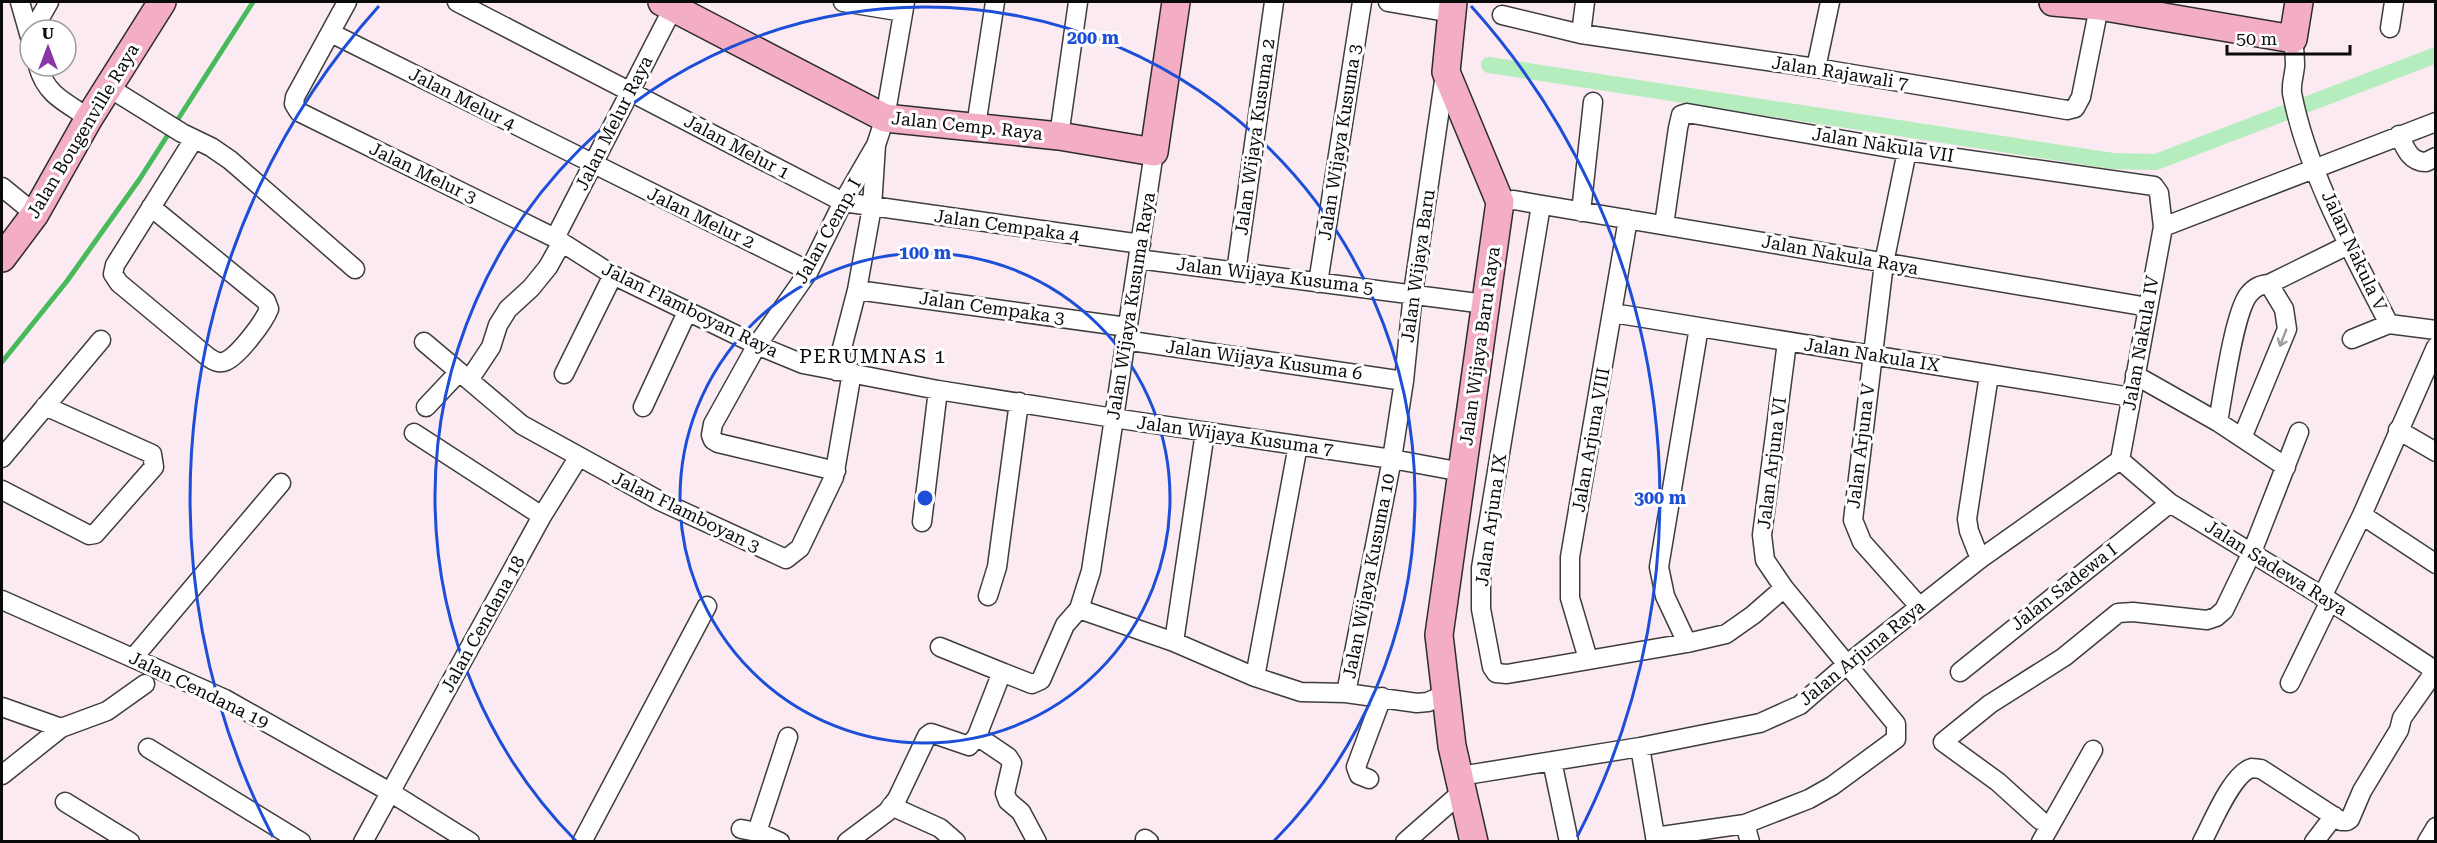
<svg xmlns="http://www.w3.org/2000/svg" width="2437" height="843" viewBox="0 0 2437 843" font-family="'Roboto Serif',serif">
	<style>
		.lines { fill: none; stroke-linecap: round; stroke-linejoin: round }
		.stream { stroke: #47ba5c; stroke-width: 5 }
		.canal { stroke: #b6edbe; stroke-width: 16 }
		.street-casing { stroke: #3d3d3d; stroke-width: 21 }
		.secondary-casing { stroke: #2c2c2c; stroke-width: 30 }
		.street { stroke: #fff; stroke-width: 18 }
		.secondary { stroke: #f4aec4; stroke-width: 27 }
		.oneway { stroke: #9d9d9d }
		.ring { fill: none; stroke: #1d4ed8; stroke-width: 3 }
		.labels { text-anchor: middle; stroke-width: 6; stroke-linejoin: round; paint-order: stroke }
		.street-label { font-size: 18px; fill: #0a0a0a; stroke: #fff }
		.neighbourhood-label { font-size: 20px; letter-spacing: 1.5px; fill: #0a0a0a; stroke: #fff }
		.centre { fill: #1d4ed8; stroke: #fff; stroke-width: 3 }
		.ring-label { font-size: 18px; text-anchor: middle; font-weight: bold; fill: #1d4ed8; stroke: #fff; stroke-width: 6; stroke-linejoin: round; paint-order: stroke }
	</style>
	<rect width="100%" height="100%" fill="#fceaf2"/>
	<g class="lines">
		<path class="stream" d="M 2,362 L 67,281 L 139,180 L 253,2"/>
		<path class="canal" d="M 1489,65 L 2113,161 L 2156,162 L 2436,55"/>
		<g class="street-casing">
			<path id="street" d="M 20,2 L 30,37
				M 347,2 L 295,97 L 294,104 L 299,112 L 555,238 L 613,275 L 757,345 L 803,364 L 938,390 L 1120,419 L 1392,459 L 1462,472
				M 457,2 L 843,202 L 1141,244
				M 843,2 L 903,12
				M 1388,2 L 1452,13
				M 1502,15 L 1581,34 L 1816,68 L 2067,110 L 2075,108 L 2081,97 L 2100,2
				M 2390,28 L 2394,2
				M 33,30 L 49,2
				M 331,33 L 809,271
				M 1581,34 L 1585,2
				M 2293,39 C 2294,47 2295,57 2295,66 C 2294,76 2291,83 2292,93 C 2307,172 2353,254 2389,324
				M 38,66 C 46,95 65,102 89,118
				M 1816,68 L 1830,2
				M 108,87 L 182,133 L 211,147 L 230,160 L 355,269
				M 976,126 L 995,2
				M 2399,135 C 2405,148 2410,162 2426,162 L 2436,157
				M 1059,136 L 1078,2
				M 1907,151 L 1884,263 L 1853,520 L 1862,542 L 1919,606
				M 2,187 L 35,214
				M 1500,202 L 1514,200 L 1531,203 L 2148,307
				M 1541,205 L 1481,568 L 1481,609 L 1492,667 L 1496,673 L 1507,674 L 1687,643 L 1726,634 L 1753,615 L 1784,588
				M 151,207 L 266,301 L 269,309 C 264,322 239,355 226,361 C 219,364 214,361 208,357 L 119,283 L 113,274 L 115,265 L 194,139
				M 1581,212 L 1593,102
				M 1664,225 L 1678,128 L 1681,115 L 1687,113 L 1907,151 L 2154,186 L 2159,193 L 2163,227 L 2120,460
				M 2163,227 L 2436,122
				M 555,238 L 673,8
				M 1138,259 L 1485,304
				M 1236,272 L 1274,2
				M 1318,283 L 1362,2
				M 857,290 L 1127,327
				M 1613,313 L 2131,397
				M 2389,324 L 2436,330
				M 2352,339 L 2389,324
				M 1124,340 L 1404,381
				M 424,342 L 522,425 L 660,501 L 786,559 L 800,548 L 834,477 L 852,372
				M 836,371 L 857,290 L 872,207 L 876,145 L 885,118 L 905,2
				M 564,374 L 613,275
				M 2135,375 L 2218,422 L 2286,467
				M 469,380 L 491,347 L 498,325 L 508,309 L 531,288 L 548,267 L 562,242
				M 426,407 L 459,372
				M 643,407 L 688,310
				M 2218,422 C 2223,395 2234,312 2249,294 C 2255,287 2260,285 2269,284 L 2348,245
				M 2398,430 L 2436,452
				M 414,433 L 542,516
				M 2242,438 L 2287,329 L 2284,309 L 2269,284
				M 2,458 L 101,340
				M 2120,460 L 2170,503 L 2330,601 L 2436,671
				M 836,471 L 718,443 L 713,440 L 711,435 L 713,424 L 757,345 L 809,271 L 843,202 L 876,145
				M 2,490 L 89,535 L 95,534 L 154,467 L 152,454 L 45,406
				M 2362,515 L 2436,564
				M 922,522 L 938,390
				M 1980,559 L 1969,531 L 1967,519 L 1989,375
				M 988,596 L 997,567 L 1019,402
				M 2322,597 L 2362,515 L 2436,347
				M 2,600 L 225,699 L 390,792 L 470,842
				M 1079,609 L 1174,642 L 1255,677 L 1301,692 L 1346,693 L 1417,703 L 1428,702 L 1445,694
				M 1174,642 L 1205,432
				M 1687,643 L 1665,596 L 1659,567 L 1699,327
				M 940,647 L 1004,673
				M 134,657 L 281,483
				M 1588,659 L 1570,598 L 1570,557 L 1628,219
				M 1960,672 L 2170,503
				M 1255,677 L 1298,445
				M 2290,683 L 2330,601
				M 1346,693 L 1392,459 L 1404,381 L 1413,293 L 1445,74
				M 2,707 L 61,728
				M 977,736 L 1008,757 L 1012,763 L 1005,793 L 1008,801 L 1021,812 L 1037,842
				M 1640,747 L 1656,842
				M 148,748 L 301,842
				M 1552,761 L 1569,842
				M 2,775 L 61,728 L 107,711 L 145,684
				M 1460,776 L 1640,747 L 1760,723 L 1800,705 L 1846,665 L 1980,559 L 2120,460
				M 1369,779 L 1359,775 L 1356,767 L 1382,697
				M 65,802 L 130,842
				M 891,806 L 940,828 L 956,842
				M 2040,820 L 1998,782 L 1943,742 L 1990,704 L 2064,657 L 2118,613 L 2133,612 L 2207,620 L 2216,617 L 2224,610 L 2252,552 L 2299,432
				M 1745,824 L 1750,842
				M 741,829 L 757,832 L 780,842
				M 757,832 L 788,737
				M 1655,837 L 1745,824 L 1809,799 L 1832,786 L 1896,739 L 1896,724 L 1784,588 L 1765,560 L 1762,535 L 1787,342
				M 1145,839 L 1149,842
				M 363,842 L 542,516 L 578,458
				M 582,842 L 707,606
				M 847,842 L 887,812 L 897,799 L 927,736 L 931,733 L 969,746 L 977,736 L 1000,677 L 1004,673 L 1032,684 L 1041,680 L 1065,625 L 1079,609 L 1091,571 L 1154,152
				M 1405,842 L 1463,791
				M 2041,842 L 2093,750
				M 2202,842 C 2212,824 2232,773 2252,768 C 2253,768 2260,769 2261,769 L 2341,821 L 2347,821 L 2350,819 L 2362,791 L 2399,730 L 2402,718 L 2435,671
				M 2314,842 L 2334,816
				M 2427,842 L 2436,827"/>
		</g>
		<g class="secondary-casing">
			<path id="secondary" d="M 662,2 L 885,118 L 1059,136 L 1154,152 L 1176,2
				M 1453,2 L 1446,72 L 1500,202 L 1439,635 L 1452,746 L 1474,842
				M 2053,2 L 2099,6 L 2293,39 L 2299,2
				M 2,258 L 35,214 L 89,118 L 162,2"/>
		</g>
		<use href="#street" class="street"/>
		<use href="#secondary" class="secondary"/>
	</g>
	<defs><path id="oneway-shaft" d="M-6 0H5M1.5-3L5.5 0L1.5 3" fill="none" stroke-width="1.6" stroke-linecap="round" stroke-linejoin="round" transform="scale(1.5)"/></defs>
	<use class="oneway" href="#oneway-shaft" transform="translate(2283 338) rotate(111)"/>
	<g class="ring">
		<circle cx="925" cy="498" r="245"/>
		<path d="M576 841A490 490 0 1 1 1274 841"/>
		<path d="M273 837A735 735 0 0 1 379 6M1471 6A735 735 0 0 1 1577 837"/>
	</g>
	<g class="labels">
		<g class="street-label">
			<text transform="translate(1840 73) rotate(9)" y="6">Jalan Rajawali 7</text>
			<text transform="translate(462 99) rotate(27)" y="6">Jalan Melur 4</text>
			<text transform="translate(614 123) rotate(-63)" y="6">Jalan Melur Raya</text>
			<text transform="translate(967 126) rotate(6)" y="6">Jalan Cemp. Raya</text>
			<text transform="translate(83 131) rotate(-59)" y="6">Jalan Bougenville Raya</text>
			<text transform="translate(1255 137) rotate(-82)" y="6">Jalan Wijaya Kusuma 2</text>
			<text transform="translate(1340 142) rotate(-81)" y="6">Jalan Wijaya Kusuma 3</text>
			<text transform="translate(1883 145) rotate(9)" y="6">Jalan Nakula VII</text>
			<text transform="translate(737 147) rotate(28)" y="6">Jalan Melur 1</text>
			<text transform="translate(423 173) rotate(26)" y="6">Jalan Melur 3</text>
			<text transform="translate(701 218) rotate(26)" y="6">Jalan Melur 2</text>
			<text transform="translate(1007 226) rotate(8)" y="6">Jalan Cempaka 4</text>
			<text transform="translate(828 231) rotate(-61)" y="6">Jalan Cemp. I</text>
			<text transform="translate(2354 251) rotate(65)" y="6">Jalan Nakula V</text>
			<text transform="translate(1840 255) rotate(10)" y="6">Jalan Nakula Raya</text>
			<text transform="translate(1418 266) rotate(-82)" y="6">Jalan Wijaya Baru</text>
			<text transform="translate(1275 276) rotate(7)" y="6">Jalan Wijaya Kusuma 5</text>
			<text transform="translate(1131 306) rotate(-81)" y="6">Jalan Wijaya Kusuma Raya</text>
			<text transform="translate(992 308) rotate(8)" y="6">Jalan Cempaka 3</text>
			<text transform="translate(690 310) rotate(26)" y="6">Jalan Flamboyan Raya</text>
			<text transform="translate(2141 343) rotate(-80)" y="6">Jalan Nakula IV</text>
			<text transform="translate(1480 346) rotate(-82)" y="6">Jalan Wijaya Baru Raya</text>
			<text transform="translate(1872 355) rotate(9)" y="6">Jalan Nakula IX</text>
			<text transform="translate(1264 360) rotate(8)" y="6">Jalan Wijaya Kusuma 6</text>
			<text transform="translate(1235 436) rotate(8)" y="6">Jalan Wijaya Kusuma 7</text>
			<text transform="translate(1591 440) rotate(-80)" y="6">Jalan Arjuna VIII</text>
			<text transform="translate(1861 446) rotate(-83)" y="6">Jalan Arjuna V</text>
			<text transform="translate(1772 463) rotate(-83)" y="6">Jalan Arjuna VI</text>
			<text transform="translate(686 512) rotate(26)" y="6">Jalan Flamboyan 3</text>
			<text transform="translate(1491 520) rotate(-82)" y="6">Jalan Arjuna IX</text>
			<text transform="translate(2276 568) rotate(32)" y="6">Jalan Sadewa Raya</text>
			<text transform="translate(1369 576) rotate(-79)" y="6">Jalan Wijaya Kusuma 10</text>
			<text transform="translate(2064 587) rotate(-38)" y="6">Jalan Sadewa I</text>
			<text transform="translate(483 624) rotate(-61)" y="6">Jalan Cendana 18</text>
			<text transform="translate(1862 653) rotate(-39)" y="6">Jalan Arjuna Raya</text>
			<text transform="translate(199 690) rotate(26)" y="6">Jalan Cendana 19</text>
		</g>
		<g class="neighbourhood-label">
			<text x="873" y="363">PERUMNAS 1</text>
		</g>
	</g>
	<circle cx="925" cy="498" r="9" class="centre"/>
	<g class="ring-label">
		<text x="1093" y="44">200 m</text>
		<text x="925" y="259">100 m</text>
		<text x="1660" y="504">300 m</text>
	</g>
	<rect width="2437" height="843" fill="none" stroke="#0a0a0a" stroke-width="6"/>
	<g transform="translate(48 48)"><circle r="28" fill="#ffffff" stroke="#9d9d9d" stroke-width="1.5"/>
	<path d="M0-4.5L10 22L0 15L-10 22Z" fill="#8936a7"/>
	<text y="-9" font-size="16" font-weight="bold" text-anchor="middle" fill="#0a0a0a">U</text>
	</g>
	<path d="M2227 45v9h123v-9" fill="none" stroke="#0a0a0a" stroke-width="3"/>
	<text x="2236" y="45" font-size="18" fill="#0a0a0a" stroke="#ffffff" stroke-width="4.5" paint-order="stroke">50 m</text>
</svg>
